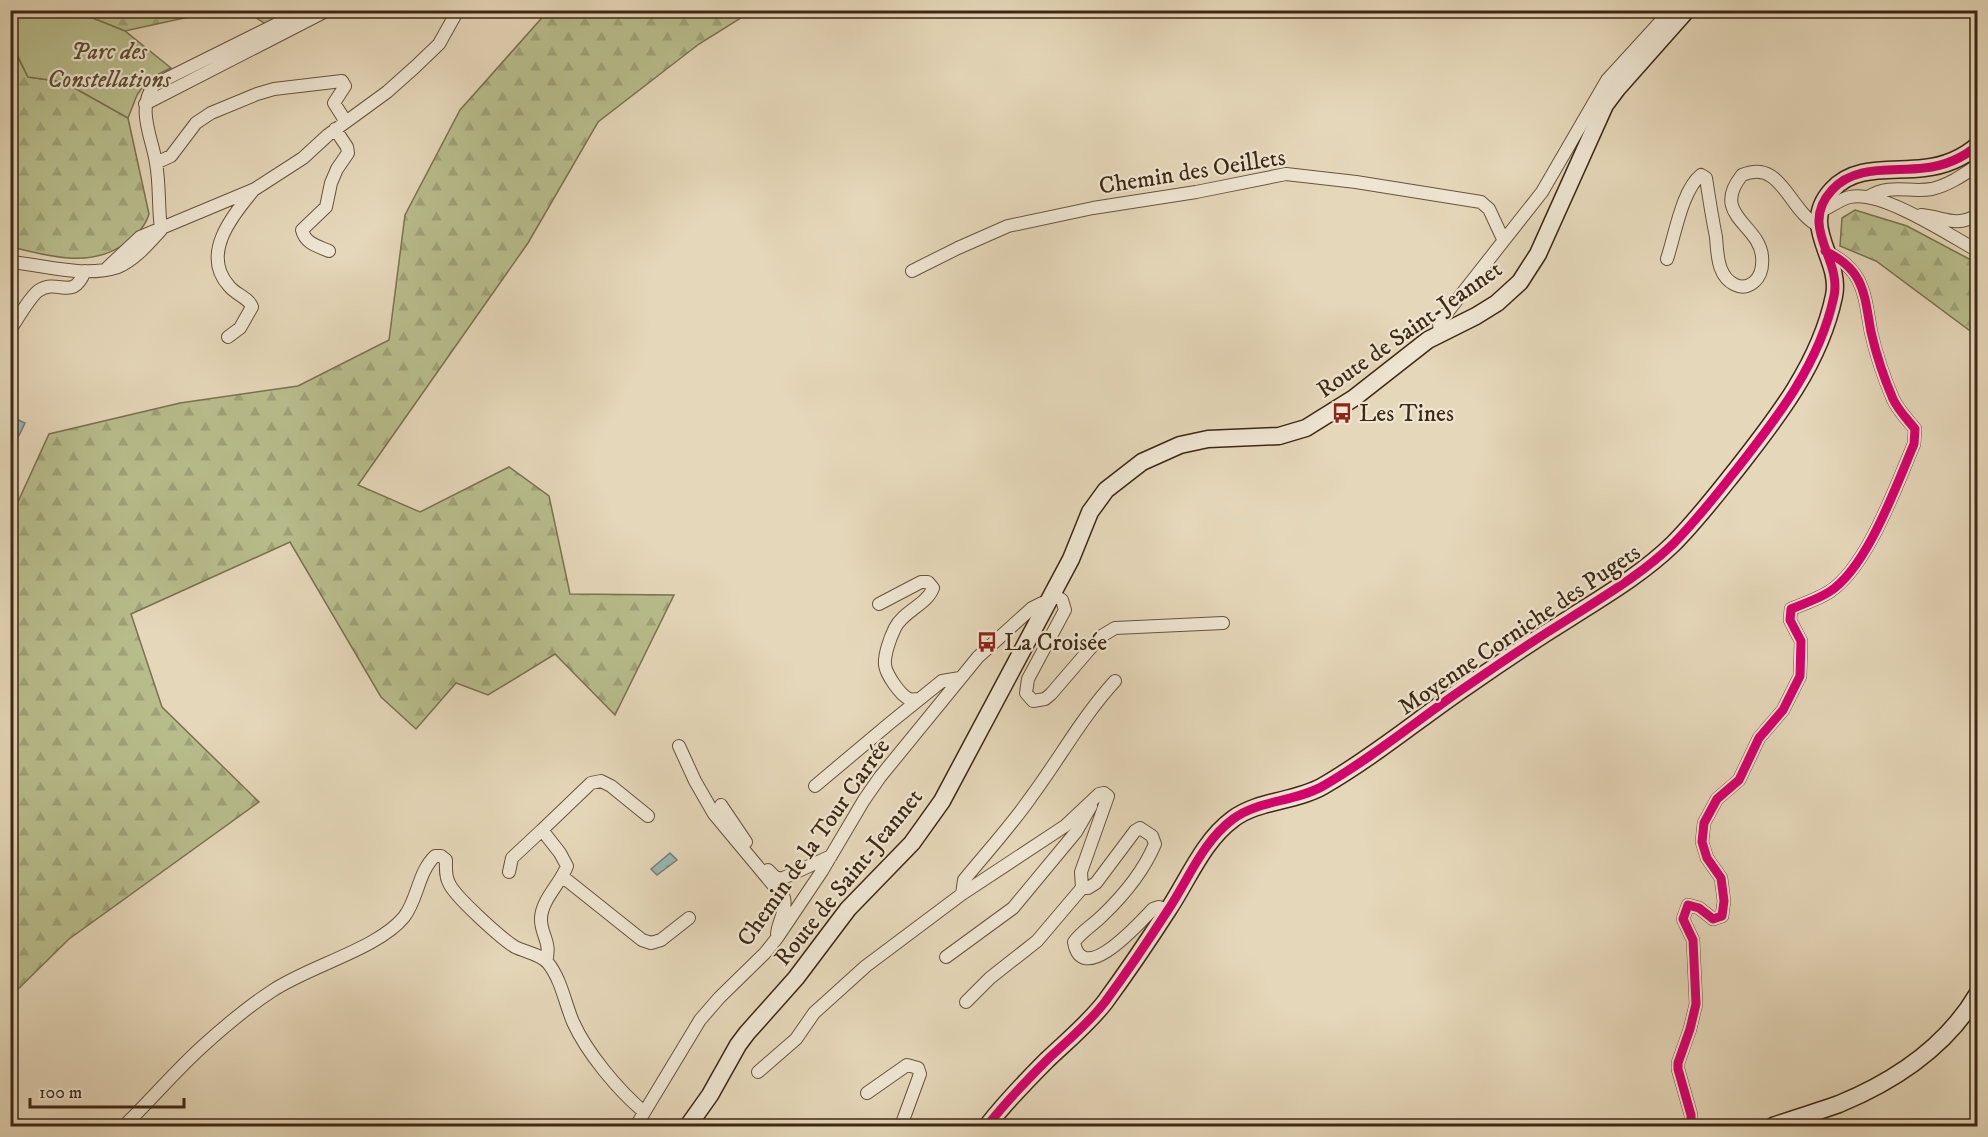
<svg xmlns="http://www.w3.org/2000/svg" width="1988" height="1137" viewBox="0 0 1988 1137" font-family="'IM FELL DW Pica',serif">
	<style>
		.forest { fill: url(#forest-firs); stroke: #7a7250; stroke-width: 1.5 }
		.park { fill: #b8bd8c; stroke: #7a7250; stroke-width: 1.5 }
		.water { fill: url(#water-ripples); stroke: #737e75; stroke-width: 1.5 }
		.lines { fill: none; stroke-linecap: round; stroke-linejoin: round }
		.stream { stroke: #737e75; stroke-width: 3 }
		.street-casing { stroke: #67543c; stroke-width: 14 }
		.secondary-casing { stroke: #3d2813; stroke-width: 19 }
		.street { stroke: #eee5d2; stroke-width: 12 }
		.secondary { stroke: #eee5d2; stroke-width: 16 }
		.cycleway-casing { stroke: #eee5d2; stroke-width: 13 }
		.cycleway { stroke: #d6006c; stroke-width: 9 }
		.labels { text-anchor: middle; stroke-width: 4.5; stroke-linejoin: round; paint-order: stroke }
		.park-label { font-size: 24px; font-style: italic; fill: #5c4d31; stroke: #eee5d2 }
		.street-label { font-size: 24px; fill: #3d2813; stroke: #eee5d2 }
		.poi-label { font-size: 24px; fill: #3d2813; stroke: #eee5d2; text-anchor: start }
	</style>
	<defs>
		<pattern id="forest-firs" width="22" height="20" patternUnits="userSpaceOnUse" patternTransform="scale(1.5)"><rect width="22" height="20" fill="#b8bd8c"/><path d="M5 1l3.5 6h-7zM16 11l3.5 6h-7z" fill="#9fa278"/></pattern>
		<pattern id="water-ripples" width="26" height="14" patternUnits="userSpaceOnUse" patternTransform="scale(1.5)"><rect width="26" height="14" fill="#97b8b6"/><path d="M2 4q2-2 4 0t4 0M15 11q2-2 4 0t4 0" fill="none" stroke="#7c9693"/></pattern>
	</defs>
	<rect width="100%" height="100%" fill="#e5d7b9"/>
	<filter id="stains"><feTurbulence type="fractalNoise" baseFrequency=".00333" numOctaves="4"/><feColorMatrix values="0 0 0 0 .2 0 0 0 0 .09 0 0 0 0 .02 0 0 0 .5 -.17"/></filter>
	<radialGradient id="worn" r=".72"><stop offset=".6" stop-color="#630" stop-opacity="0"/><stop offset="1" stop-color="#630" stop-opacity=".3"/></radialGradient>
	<path class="forest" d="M 75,11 L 216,11 L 125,31 Z
		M 246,11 L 295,11 L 267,25 Z
		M 548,11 L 752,11 L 699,44 L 598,122 L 528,243 L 358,485 L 420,512 L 509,467 L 549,496 L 570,594 L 674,595 L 615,715 L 555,654 L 488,695 L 456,683 L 416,729 L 381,697 L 290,542 L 131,614 L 162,707 L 259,802 L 69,939 L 11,996 L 11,517 L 49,434 L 180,403 L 298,386 L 389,340 L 405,215 L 460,110 Z
		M 10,42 L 28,77 L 64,82 L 128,118 L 149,214 C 145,228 135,237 123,245 C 89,268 48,256 11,247 Z
		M 1855,210 L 1907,226 L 1971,260 L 1977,260 L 1977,336 L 1876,261 L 1840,246 L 1842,218 Z"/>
	<path class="park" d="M 10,11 L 75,11 L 125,31 L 171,68 L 148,79 L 137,95 L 128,118 L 64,82 L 28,77 L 11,42 Z"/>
	<path class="water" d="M 12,417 L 25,423 L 13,448 L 11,447 Z
		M 670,853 L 677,860 L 657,875 L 651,869 Z"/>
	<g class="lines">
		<path class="stream" d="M 10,846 L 17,839"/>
		<g class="street-casing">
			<path id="street" d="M 145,104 L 328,10
				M 156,163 L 171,156 L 196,123 L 211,113 L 257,94 L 274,89 L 342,81 L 345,86 L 334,103 L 346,122
				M 1868,197 C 1891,183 1909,193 1932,189 C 1949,185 1963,175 1978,165
				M 1821,211 C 1831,207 1840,199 1850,197 C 1882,190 1949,235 1978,251
				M 1921,215 C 1945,217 1954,228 1978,215
				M 161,229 C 158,207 160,185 156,163 C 152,137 136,109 154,85 L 305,10
				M 329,251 C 317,246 305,243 302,230 L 326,207 L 331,183 L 337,169 L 348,153 L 347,147 L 335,129
				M 1667,259 C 1675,235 1682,190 1701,175 L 1706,178 C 1709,198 1712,217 1716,237 C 1717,248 1717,259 1721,269 C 1726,282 1741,293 1754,282 C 1761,276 1763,266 1762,256 C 1759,224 1710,215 1742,175 C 1782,158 1788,211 1819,226
				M 10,262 C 45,265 84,278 118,267 C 135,260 149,243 161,230
				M 107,268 L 140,237 L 255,189 L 303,158 L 328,135 L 387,92 L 415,67 L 439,44 L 458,10
				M 912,271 L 958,248 L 1008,226 L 1093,208 L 1196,192 L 1286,174 L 1356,182 L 1481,202 L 1489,209 L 1503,239
				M 10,330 C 17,320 29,298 38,291 C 59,277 72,303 85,271
				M 1440,334 L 1439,323 L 1442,319 L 1542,192 L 1607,80 L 1671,10
				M 228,337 L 240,328 L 252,307 C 249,298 235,294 229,286 C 201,255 231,217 252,192
				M 1052,594 L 1062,600 L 1065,610 L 1028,679 L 1026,693 L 1033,701 L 1045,699 L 1051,694 L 1100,637 L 1115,628 L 1223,623
				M 879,604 L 921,582 L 928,582 L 933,588 C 927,605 903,611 895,628 C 890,638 884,655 885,665 C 886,674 900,695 909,699 C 912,700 915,699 918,699
				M 679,746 L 695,781 L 714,814 L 784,898 C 787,911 778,921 777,934
				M 815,786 L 890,723 L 942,681 L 960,678
				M 721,805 L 746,842
				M 768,870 L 775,877 L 781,879 L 831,856
				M 509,872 L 512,858 L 542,830
				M 563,877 L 642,940 L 651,943 L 661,940 L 689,918
				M 962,894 L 964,880 C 986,853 1011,826 1031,797 C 1060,758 1082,717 1115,681
				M 946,957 L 1013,908 L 1076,832 L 1091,806
				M 546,961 C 552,942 540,934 541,918 C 542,899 561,883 567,866 L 560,853 L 542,830 L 591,783 L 601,781 L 611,786 L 648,816
				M 966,1002 L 990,978 L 1037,941 L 1082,888
				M 758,1072 L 796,1039 L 814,1013 L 866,966 L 962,894 L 1065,826 L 1099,794 L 1104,793 L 1108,796 L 1081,872 L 1082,888 L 1088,888 L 1096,883 L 1135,831 L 1140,828 L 1152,836 L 1155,844 C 1144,870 1123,896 1102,916 C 1093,925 1082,931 1074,942 C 1082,989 1141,921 1153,909 L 1159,907 L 1168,910
				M 867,1093 L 907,1065 L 918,1068 L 920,1074 L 901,1126
				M 124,1126 C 151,1100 176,1070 204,1045 C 225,1026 249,1006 272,991 C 309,966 378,949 404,917 C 418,899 418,872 435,856 L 441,856 L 446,860 C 446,868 445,876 449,883 C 454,896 502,939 515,947 C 525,952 540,954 548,963 C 561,979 565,1003 573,1022 C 587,1053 618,1090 644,1112
				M 636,1126 L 700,1020 L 719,998 L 765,953 L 777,938 L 822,871 L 864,800 L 880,777 L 978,657 L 1032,608 L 1042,603 L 1047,604
				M 1686,1126 L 1691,1120 L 1691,1115 L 1678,1069 L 1678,1063 L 1690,1029 L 1696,1004 L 1693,940 L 1683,919 L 1688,905 L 1699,908 L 1713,919 L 1722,916 L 1724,901 L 1721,878 L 1707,858 L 1702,842 L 1704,823 L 1717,799 L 1739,780 L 1759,738 L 1783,710 L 1800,676 L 1801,641 L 1790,620 L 1791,609 C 1803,604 1818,599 1829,592 C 1867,568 1896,486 1914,444 L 1915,429 C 1908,420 1898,410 1893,399 C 1884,378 1876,354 1871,332 C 1864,294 1865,270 1825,251"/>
		</g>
		<g class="secondary-casing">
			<path id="secondary" d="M 688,1126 L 710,1095 L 738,1045 L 747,1033 L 796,978 L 848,909 L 912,843 L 942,801 L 1071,559 L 1090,512 L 1106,490 L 1142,462 L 1180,445 L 1208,439 L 1279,436 L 1306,428 L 1354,398 L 1428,340 L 1476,316 L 1497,303 L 1520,282 L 1538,254 L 1605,105 L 1617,89 L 1687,10
				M 987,1126 C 1005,1103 1026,1081 1047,1060 C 1067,1041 1088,1024 1105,1002 C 1127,972 1148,941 1168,910 C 1188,880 1203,841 1233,819 C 1258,800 1295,802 1323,786 C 1375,756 1421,717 1470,684 C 1503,661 1536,639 1570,618 C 1606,595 1642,574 1673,544 C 1696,521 1716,495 1736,470 C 1777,418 1820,363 1834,296 C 1842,258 1798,227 1832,190 C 1855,164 1893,172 1924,168 C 1943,166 1963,158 1978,145
				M 1773,1126 C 1795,1118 1817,1112 1839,1104 C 1895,1081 1947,1046 1978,993"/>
		</g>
		<use href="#street" class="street"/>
		<use href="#secondary" class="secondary"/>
		<g class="cycleway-casing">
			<path id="cycleway" d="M 987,1126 C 1005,1103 1026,1081 1047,1060 C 1067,1041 1088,1024 1105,1002 C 1127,972 1148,941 1168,910 C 1188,880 1203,841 1233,819 C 1258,800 1295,802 1323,786 C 1375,756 1421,717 1470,684 C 1503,661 1536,639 1570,618 C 1606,595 1642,574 1673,544 C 1696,521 1716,495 1736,470 C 1777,418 1820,363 1834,296 C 1842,258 1798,227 1832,190 C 1855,164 1893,172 1924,168 C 1943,166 1963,158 1978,145
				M 1686,1126 L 1691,1120 L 1691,1115 L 1678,1069 L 1678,1063 L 1690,1029 L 1696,1004 L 1693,940 L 1683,919 L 1688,905 L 1699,908 L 1713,919 L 1722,916 L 1724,901 L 1721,878 L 1707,858 L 1702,842 L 1704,823 L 1717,799 L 1739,780 L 1759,738 L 1783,710 L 1800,676 L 1801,641 L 1790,620 L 1791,609 C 1803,604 1818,599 1829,592 C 1867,568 1896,486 1914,444 L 1915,429 C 1908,420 1898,410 1893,399 C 1884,378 1876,354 1871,332 C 1864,294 1865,270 1825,251"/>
		</g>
		<use href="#cycleway" class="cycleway"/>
	</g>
	<defs>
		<g id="bus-bare" transform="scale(1.62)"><path d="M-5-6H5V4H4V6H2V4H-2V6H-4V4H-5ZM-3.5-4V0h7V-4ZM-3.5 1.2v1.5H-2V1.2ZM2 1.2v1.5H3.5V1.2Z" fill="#8f2418" stroke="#eee5d2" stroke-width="2.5" paint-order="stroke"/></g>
	</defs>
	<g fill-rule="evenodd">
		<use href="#bus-bare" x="1342" y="413"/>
		<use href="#bus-bare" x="987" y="642"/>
	</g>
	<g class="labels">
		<g class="park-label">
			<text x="109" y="59">Parc des<tspan x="109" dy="28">Constellations</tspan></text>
		</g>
		<g class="street-label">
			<text transform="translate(1192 171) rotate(-9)" y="8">Chemin des Oeillets</text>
			<text transform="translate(1409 329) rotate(-35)" y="8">Route de Saint-Jeannet</text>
			<text transform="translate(1519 629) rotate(-34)" y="8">Moyenne Corniche des Pugets</text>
			<text transform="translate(813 842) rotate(-55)" y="8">Chemin de la Tour Carrée</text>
			<text transform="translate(848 877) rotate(-51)" y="8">Route de Saint-Jeannet</text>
		</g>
		<g class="poi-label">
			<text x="1359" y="421">Les Tines</text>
			<text x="1004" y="650">La Croisée</text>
		</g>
	</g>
	<rect width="1988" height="1137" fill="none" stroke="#e5d7b9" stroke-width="36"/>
	<rect x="12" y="12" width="1964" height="1113" fill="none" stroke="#3d2813" stroke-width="3"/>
	<rect x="18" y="18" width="1952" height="1101" fill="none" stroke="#3d2813" stroke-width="1.5"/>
	<path d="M30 1098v9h154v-9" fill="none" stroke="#3d2813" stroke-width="3"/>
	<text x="39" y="1098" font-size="18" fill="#3d2813" stroke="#eee5d2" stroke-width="4.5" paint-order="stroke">100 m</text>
	<rect width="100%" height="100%" filter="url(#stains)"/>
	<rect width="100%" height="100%" fill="url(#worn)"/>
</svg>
